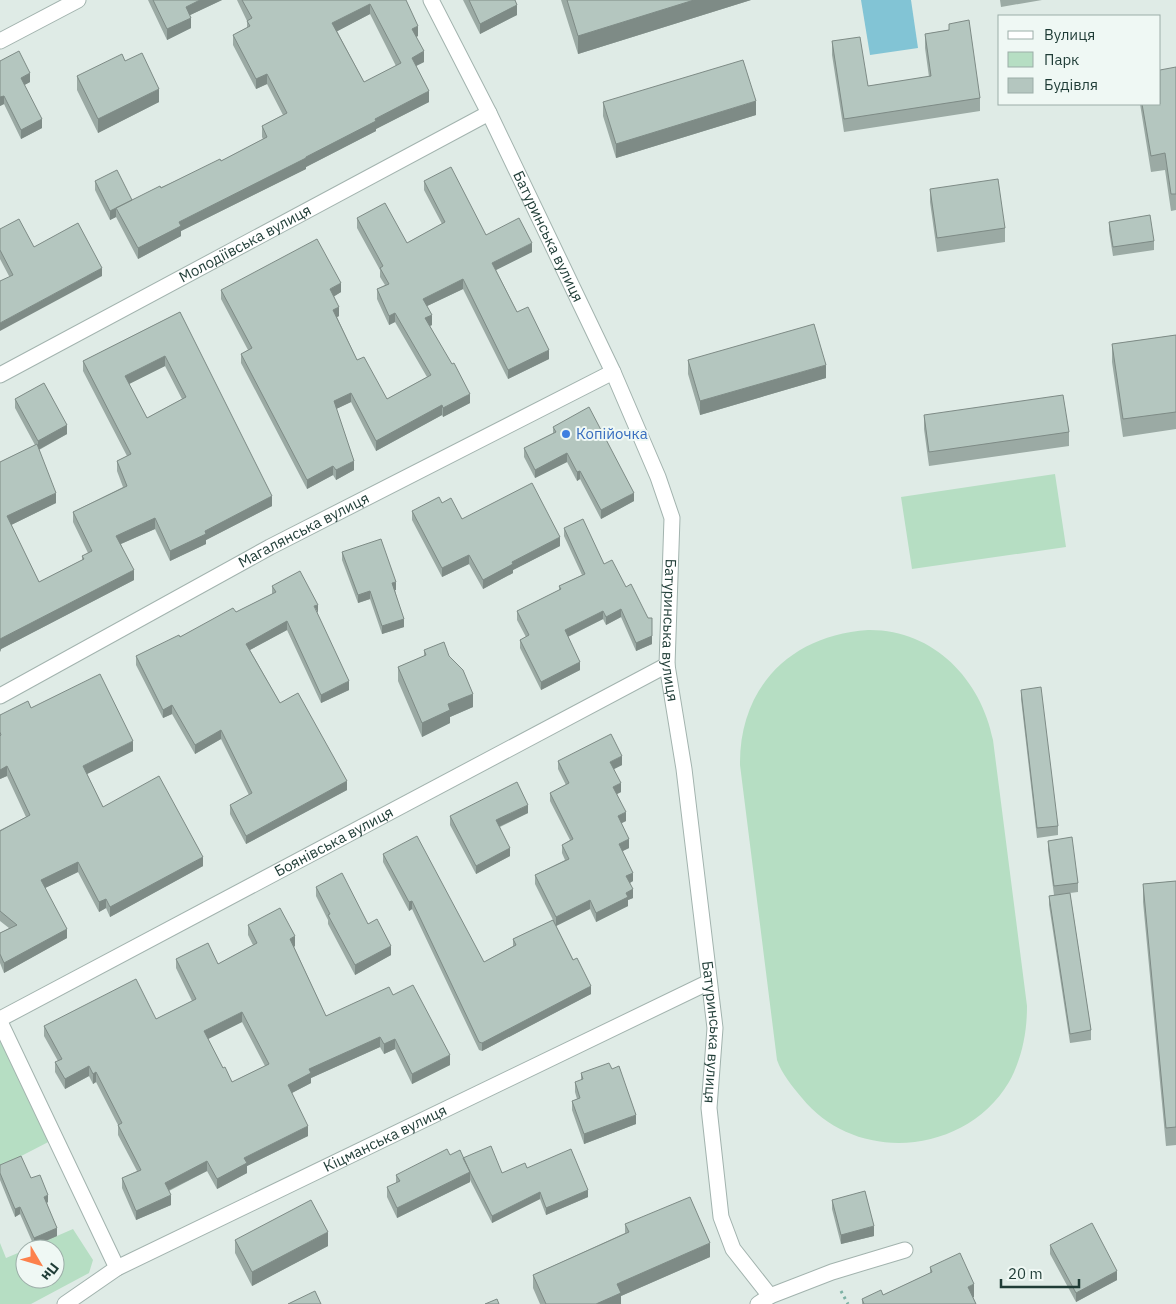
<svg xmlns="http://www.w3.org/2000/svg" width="1176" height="1304" viewBox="0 0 1176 1304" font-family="'IBM Plex Sans',sans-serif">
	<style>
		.green { fill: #b6dec3 }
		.water { fill: #82c4d5 }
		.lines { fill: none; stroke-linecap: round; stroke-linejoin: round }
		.minor-casing { stroke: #a2b3ae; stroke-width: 17 }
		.path { stroke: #7db1a4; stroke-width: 3; stroke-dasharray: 2.5 4; stroke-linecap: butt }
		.minor { stroke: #fff; stroke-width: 15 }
		.wall { fill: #9baaa4; fill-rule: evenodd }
		.shaded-wall { fill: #7e8b86 }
		.building { fill: #b4c6bf; stroke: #7e8b86; fill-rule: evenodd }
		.shop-dot { fill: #3f7fe0; stroke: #eff8f4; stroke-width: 2 }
		.labels { text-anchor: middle; stroke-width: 4; stroke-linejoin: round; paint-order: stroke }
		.street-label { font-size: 15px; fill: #1f3c36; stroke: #eff8f4 }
		.shop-label { font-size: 15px; fill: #366cbe; stroke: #eff8f4; text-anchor: start }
	</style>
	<rect width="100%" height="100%" fill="#dfebe6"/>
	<path class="green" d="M 1055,474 L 1066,547 L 912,569 L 901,497 Z
		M 868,630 C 933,629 981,679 993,740 L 1027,1006 C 1027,1033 1022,1058 1009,1082 C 965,1156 855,1164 802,1098 C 792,1086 782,1074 777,1060 L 740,765 C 739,687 791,635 868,630 Z
		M 0,1022 L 56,1138 L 0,1167 Z
		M 73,1229 L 93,1260 L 89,1273 L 31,1304 L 0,1304 L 0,1243 L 6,1258 L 25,1250 L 25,1279 L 55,1279 L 55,1249 L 27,1249 Z"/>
	<path class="water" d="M 861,0 L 911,0 L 918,48 L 870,55 Z"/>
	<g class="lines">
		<g class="minor-casing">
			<g id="minor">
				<path id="s1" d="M 431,0 L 489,113 L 613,372 L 658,477 L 672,518 L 667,665 L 684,769 L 715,1028 L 709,1108 L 721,1217 L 733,1249 L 770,1296"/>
				<path d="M 0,41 L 78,0"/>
				<path id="s2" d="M 0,375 L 489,113"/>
				<path id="s3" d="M 0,696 L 270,547 L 613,372"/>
				<path id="s4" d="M 0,1019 L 667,665"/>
				<path d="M 0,1022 L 117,1268"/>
				<path id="s5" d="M 65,1304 L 117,1268 L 709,982"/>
				<path d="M 758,1304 L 770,1296 L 832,1272 L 905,1250"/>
			</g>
		</g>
		<path class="path" d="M 841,1291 L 848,1304"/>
		<use href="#minor" class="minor"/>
	</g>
	<path class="wall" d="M 148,0 L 222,0 L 190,15 L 191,28 L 167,40 Z
		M 237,0 L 406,0 L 418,36 L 416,37 L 424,62 L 416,66 L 429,102 L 376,129 L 376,131 L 306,167 L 306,169 L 181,231 L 181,236 L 138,259 L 116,217 L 110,220 L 95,190 L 95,181 L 132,200 L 221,161 L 263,139 L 262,137 L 262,126 L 283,115 L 267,84 L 256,89 L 233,45 L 233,35 L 247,28 L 247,21 ZM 370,14 L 396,66 L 364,82 L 337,31 Z
		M 463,0 L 515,0 L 517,15 L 480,34 Z
		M 561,0 L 751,0 L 578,54 Z
		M 1000,0 L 1042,0 L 1001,7 Z
		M 949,24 L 980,98 L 980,111 L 844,132 L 832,55 L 832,41 L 868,86 L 929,77 L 925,48 L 925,34 L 949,30 Z
		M 0,61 L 30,82 L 24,85 L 42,128 L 21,139 L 4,104 L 0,106 Z
		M 125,61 L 159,102 L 98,133 L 77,90 L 77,76 Z
		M 1176,67 L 1176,210 L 1171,211 L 1165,170 L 1151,172 L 1140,104 L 1160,104 Z
		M 603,102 L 756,115 L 616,158 L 603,116 Z
		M 424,181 L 486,235 L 532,252 L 496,270 L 517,312 L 549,359 L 508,379 L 463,289 L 427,306 L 432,325 L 430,326 L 470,403 L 443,417 L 442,415 L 376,451 L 351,402 L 336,409 L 354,470 L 336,480 L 333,475 L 307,489 L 241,363 L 241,354 L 248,350 L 221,299 L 221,290 L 341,292 L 334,296 L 339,316 L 337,317 L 357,360 L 387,399 L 427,377 L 395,322 L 389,325 L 377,299 L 377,289 L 385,285 L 380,277 L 380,270 L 357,228 L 357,218 L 407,243 L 442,224 L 424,190 Z
		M 930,189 L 1005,228 L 1005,242 L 937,252 L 930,202 Z
		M 1109,222 L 1154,241 L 1154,250 L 1113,256 L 1109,231 Z
		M 0,229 L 34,247 L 102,276 L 9,276 L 0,259 Z
		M 180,312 L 272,506 L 206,540 L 206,544 L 170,561 L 155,529 L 121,544 L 134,580 L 1,649 L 0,652 L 0,462 L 35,445 L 15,408 L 15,399 L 67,434 L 39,450 L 56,503 L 11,525 L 39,582 L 82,560 L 82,556 L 88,553 L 73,522 L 73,512 L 123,487 L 117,471 L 117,461 L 127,456 L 83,371 L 83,361 ZM 165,366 L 182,399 L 147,418 L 129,384 Z
		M 1176,335 L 1176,429 L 1123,437 L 1112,362 L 1112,344 Z
		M 688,360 L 826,378 L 700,415 L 688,374 Z
		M 924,415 L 1069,432 L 1069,446 L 929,466 L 924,429 Z
		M 553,427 L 634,501 L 601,519 L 580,479 L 577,481 L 567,462 L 535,478 L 524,457 L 524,448 L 553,433 Z
		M 442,503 L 462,519 L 560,546 L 513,570 L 513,573 L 483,589 L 469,564 L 442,577 L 412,520 L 412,511 Z
		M 564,528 L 604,564 L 652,644 L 636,651 L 621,617 L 606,625 L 603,619 L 568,637 L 580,670 L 541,690 L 520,648 L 520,640 L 526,637 L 517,620 L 517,611 L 559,590 L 559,586 L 582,575 L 564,536 Z
		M 342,552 L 396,590 L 395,590 L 404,627 L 382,634 L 370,599 L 358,603 L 342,560 Z
		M 272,586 L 317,613 L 349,690 L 321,703 L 287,630 L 250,650 L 280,703 L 347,790 L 246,844 L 230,814 L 230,805 L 249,795 L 221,739 L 195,754 L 172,714 L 163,718 L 136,665 L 136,656 L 236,612 L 272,594 Z
		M 424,650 L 449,656 L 473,707 L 450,717 L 450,723 L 422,737 L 398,681 L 398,667 L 424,656 Z
		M 1021,690 L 1058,826 L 1058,835 L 1037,838 L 1021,699 Z
		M 31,708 L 133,751 L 87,774 L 103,807 L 203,866 L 110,917 L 106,908 L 99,912 L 78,872 L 45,888 L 67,938 L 4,973 L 0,963 L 0,933 L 9,928 L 0,921 L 0,830 L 26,817 L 7,776 L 0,779 L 0,715 Z
		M 558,761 L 622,765 L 614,769 L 621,792 L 617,794 L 626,821 L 621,823 L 629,848 L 622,851 L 633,881 L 630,883 L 633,898 L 628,900 L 628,906 L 596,922 L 590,909 L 556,926 L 591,994 L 482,1051 L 479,1050 L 412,909 L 409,911 L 383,862 L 383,854 L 484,962 L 513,946 L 513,939 L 553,920 L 535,884 L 535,875 L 565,860 L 562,853 L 562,845 L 570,840 L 550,801 L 550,793 L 566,785 L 558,769 Z
		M 528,813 L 500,827 L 510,856 L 476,874 L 450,825 L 450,816 Z
		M 1048,841 L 1078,883 L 1078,892 L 1070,893 L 1091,1030 L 1091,1040 L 1070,1043 L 1049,905 L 1049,896 L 1054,895 L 1048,850 Z
		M 1176,881 L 1176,1145 L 1166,1146 L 1143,902 L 1143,884 Z
		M 316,887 L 368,924 L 391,955 L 355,975 L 328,924 L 328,920 L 316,896 Z
		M 248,925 L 295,946 L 294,947 L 326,1016 L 393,995 L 450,1065 L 412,1084 L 395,1049 L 384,1054 L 380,1047 L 311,1078 L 311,1083 L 292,1093 L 308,1136 L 247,1166 L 247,1173 L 217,1189 L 207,1171 L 169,1191 L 171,1205 L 136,1220 L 122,1188 L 122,1178 L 137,1171 L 118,1135 L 118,1125 L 96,1082 L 93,1084 L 89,1076 L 65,1089 L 55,1072 L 55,1062 L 58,1061 L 44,1036 L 44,1026 L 156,1019 L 192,1001 L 176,968 L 176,959 L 218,964 L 253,945 L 248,935 ZM 242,1022 L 265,1066 L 232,1082 L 223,1068 L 208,1039 Z
		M 581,1073 L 636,1124 L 584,1144 L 572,1110 L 572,1101 L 577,1099 L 575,1092 L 575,1082 L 581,1080 Z
		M 450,1155 L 463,1158 L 502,1173 L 527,1168 L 588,1197 L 546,1215 L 540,1199 L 492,1223 L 470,1180 L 470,1182 L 397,1218 L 387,1197 L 387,1187 L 396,1183 L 396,1175 Z
		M 0,1165 L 31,1178 L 48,1202 L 47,1203 L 57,1236 L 34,1246 L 20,1214 L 15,1217 L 0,1180 Z
		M 832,1200 L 874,1236 L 841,1244 L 832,1209 Z
		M 625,1224 L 710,1257 L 621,1296 L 621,1304 L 540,1304 L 533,1288 L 533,1275 L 625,1233 Z
		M 235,1240 L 328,1246 L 252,1286 L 235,1253 Z
		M 1050,1245 L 1117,1280 L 1076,1302 L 1050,1254 Z
		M 930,1267 L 974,1297 L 973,1297 L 976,1304 L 862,1304 L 862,1299 L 883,1295 L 930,1273 Z"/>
	<path class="shaded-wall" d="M 200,0 L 222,0 L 186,17 L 186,7 Z
		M 694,0 L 751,0 L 578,54 L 578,36 Z
		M 370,4 L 370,14 L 332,34 L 332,23 Z
		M 517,5 L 517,15 L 480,34 L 480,24 Z
		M 191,18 L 191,28 L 167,40 L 167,29 Z
		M 418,26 L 418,36 L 412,39 L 412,29 Z
		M 424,51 L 424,62 L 412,68 L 412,58 Z
		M 30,73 L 30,82 L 21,87 L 21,78 Z
		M 267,74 L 267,84 L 256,89 L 256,79 Z
		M 159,89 L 159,102 L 98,133 L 98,119 Z
		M 429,91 L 429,102 L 376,129 L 376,131 L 306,167 L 306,169 L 181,231 L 181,236 L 138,259 L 138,248 L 179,222 L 306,157 L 375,119 Z
		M 4,96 L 4,104 L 0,106 L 0,97 Z
		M 756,101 L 756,115 L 616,158 L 616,144 Z
		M 42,119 L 42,128 L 21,139 L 21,130 Z
		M 116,208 L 116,217 L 110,220 L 110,211 Z
		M 532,243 L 532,252 L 492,272 L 492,263 Z
		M 102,268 L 102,276 L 0,331 L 0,323 Z
		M 463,279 L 463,289 L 423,308 L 423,299 Z
		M 341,283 L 341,292 L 330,299 L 330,289 Z
		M 339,307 L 339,316 L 333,319 L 333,310 Z
		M 395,313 L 395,322 L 389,325 L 389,316 Z
		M 432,315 L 432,325 L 425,328 L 425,318 Z
		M 549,350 L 549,359 L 508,379 L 508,370 Z
		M 165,356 L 165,366 L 125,386 L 125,376 Z
		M 826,365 L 826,378 L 700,415 L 700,401 Z
		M 351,393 L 351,402 L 334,410 L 334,401 Z
		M 470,394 L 470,403 L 443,417 L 443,408 Z
		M 442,405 L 442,415 L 376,451 L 376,441 Z
		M 67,425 L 67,434 L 38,450 L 38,441 Z
		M 567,453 L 567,462 L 535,478 L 535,470 Z
		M 354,461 L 354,470 L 336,480 L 336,470 Z
		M 333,466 L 333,475 L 307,489 L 307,480 Z
		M 580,471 L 580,479 L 577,481 L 577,472 Z
		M 56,493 L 56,503 L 7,527 L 7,516 Z
		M 634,493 L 634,501 L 601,519 L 601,510 Z
		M 272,496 L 272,506 L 206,540 L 206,544 L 170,561 L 170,551 L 205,531 Z
		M 155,518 L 155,529 L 116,546 L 116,536 Z
		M 560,537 L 560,546 L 513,570 L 513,573 L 483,589 L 483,580 L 512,562 Z
		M 469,555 L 469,564 L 442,577 L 442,568 Z
		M 134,570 L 134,580 L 1,649 L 0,652 L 0,639 Z
		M 396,582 L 396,590 L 392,591 L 392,583 Z
		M 370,591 L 370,599 L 358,603 L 358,595 Z
		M 318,605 L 318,613 L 314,606 Z
		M 621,609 L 621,617 L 606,625 L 606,617 Z
		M 603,611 L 603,619 L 565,638 L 565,630 Z
		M 652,618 L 652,644 L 636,651 L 636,643 Z
		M 404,619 L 404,627 L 382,634 L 382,626 Z
		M 287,621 L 287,630 L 246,652 L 246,644 Z
		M 580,662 L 580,670 L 541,690 L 541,682 Z
		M 349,681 L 349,690 L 321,703 L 321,695 Z
		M 473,694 L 473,707 L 450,717 L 450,723 L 422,737 L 422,723 L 448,704 Z
		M 172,705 L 172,714 L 163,718 L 163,710 Z
		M 221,730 L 221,739 L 195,754 L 195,745 Z
		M 133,741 L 133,751 L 83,776 L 83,766 Z
		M 622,756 L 622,765 L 610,771 L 610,762 Z
		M 7,766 L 7,776 L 0,779 L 0,770 Z
		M 347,781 L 347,790 L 246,844 L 246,836 Z
		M 621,783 L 621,792 L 613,796 L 613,787 Z
		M 528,805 L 528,813 L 496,828 L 496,820 Z
		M 626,812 L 626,821 L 618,825 L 618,816 Z
		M 629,839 L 629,848 L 619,853 L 619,844 Z
		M 510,848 L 510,856 L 476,874 L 476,866 Z
		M 203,857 L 203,866 L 110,917 L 110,907 Z
		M 78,862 L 78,872 L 41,890 L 41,880 Z
		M 633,873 L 633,881 L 626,885 L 626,876 Z
		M 633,889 L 633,898 L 628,900 L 628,906 L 596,922 L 596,913 L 626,893 Z
		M 106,899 L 106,908 L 99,912 L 99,902 Z
		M 590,900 L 590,909 L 556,926 L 556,917 Z
		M 412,901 L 412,909 L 409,911 L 409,902 Z
		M 67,929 L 67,938 L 4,973 L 4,963 Z
		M 295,936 L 295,946 L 290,949 L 290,939 Z
		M 391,946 L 391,955 L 355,975 L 355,965 Z
		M 591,986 L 591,994 L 482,1051 L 482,1043 Z
		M 242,1012 L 242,1022 L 204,1041 L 204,1031 Z
		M 380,1037 L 380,1047 L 311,1078 L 311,1083 L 288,1095 L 288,1085 L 309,1069 Z
		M 395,1039 L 395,1049 L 384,1054 L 384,1044 Z
		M 450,1055 L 450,1065 L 412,1084 L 412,1074 Z
		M 89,1066 L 89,1076 L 65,1089 L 65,1079 Z
		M 96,1072 L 96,1082 L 93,1084 L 93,1074 Z
		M 636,1115 L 636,1124 L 584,1144 L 584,1134 Z
		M 308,1126 L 308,1136 L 247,1166 L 247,1173 L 217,1189 L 217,1179 L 244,1158 Z
		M 207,1161 L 207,1171 L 165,1192 L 165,1183 Z
		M 470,1172 L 470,1182 L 397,1218 L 397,1208 Z
		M 588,1190 L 588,1197 L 546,1215 L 546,1208 Z
		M 540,1192 L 540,1199 L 492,1223 L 492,1216 Z
		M 48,1195 L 48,1202 L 44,1204 L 44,1197 Z
		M 171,1195 L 171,1205 L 136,1220 L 136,1211 Z
		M 20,1207 L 20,1214 L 15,1217 L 15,1209 Z
		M 874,1226 L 874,1236 L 841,1244 L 841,1235 Z
		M 57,1228 L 57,1236 L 34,1246 L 34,1238 Z
		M 328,1232 L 328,1246 L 252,1286 L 252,1272 Z
		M 710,1243 L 710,1257 L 621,1296 L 621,1304 L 596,1304 L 617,1284 Z
		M 1117,1271 L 1117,1280 L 1076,1302 L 1076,1293 Z
		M 974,1284 L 974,1297 L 968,1300 L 968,1287 Z"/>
	<path class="building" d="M 153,0 L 200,0 L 186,7 L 191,18 L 167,29 Z
		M 242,0 L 406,0 L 418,26 L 412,29 L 424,51 L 412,58 L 429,91 L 375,119 L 376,121 L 306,157 L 306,158 L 179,222 L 181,226 L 138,248 L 116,208 L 160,186 L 161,188 L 220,159 L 221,161 L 267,137 L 262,126 L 287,113 L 267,74 L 256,79 L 233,35 L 250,26 L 247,21 L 252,18 ZM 370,4 L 401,63 L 364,82 L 332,23 Z
		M 469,0 L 515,0 L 517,5 L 480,24 Z
		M 567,0 L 694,0 L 578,36 Z
		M 969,20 L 980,98 L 844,119 L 832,41 L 860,37 L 868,86 L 931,76 L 925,34 L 949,30 L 949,24 Z
		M 19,51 L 30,73 L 21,78 L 42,119 L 21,130 L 4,96 L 0,97 L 0,61 Z
		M 142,53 L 159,89 L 98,119 L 77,76 L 122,54 L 125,61 Z
		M 743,60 L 756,101 L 616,144 L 603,102 Z
		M 1176,67 L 1176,194 L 1171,194 L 1165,153 L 1151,156 L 1142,104 L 1160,104 L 1160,70 Z
		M 451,167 L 486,235 L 519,218 L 532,243 L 492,263 L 517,312 L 528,307 L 549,350 L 508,370 L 463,279 L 423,299 L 432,315 L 425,318 L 452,364 L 454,363 L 470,394 L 443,408 L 442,405 L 376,441 L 351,393 L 334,401 L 354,461 L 336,470 L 333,466 L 307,480 L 241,354 L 252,348 L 221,290 L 317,239 L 341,283 L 330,289 L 339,307 L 333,310 L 357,360 L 364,357 L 387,399 L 431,375 L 395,313 L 389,316 L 377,289 L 389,284 L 380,268 L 383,266 L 357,218 L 385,203 L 407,243 L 445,222 L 424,181 Z
		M 117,170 L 132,200 L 110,211 L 95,181 Z
		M 998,179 L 1005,228 L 937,238 L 930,189 Z
		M 1150,215 L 1154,241 L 1113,247 L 1109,222 Z
		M 19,219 L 34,247 L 78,223 L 102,268 L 0,323 L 0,281 L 13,275 L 0,250 L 0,229 Z
		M 180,312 L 272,496 L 205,531 L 206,534 L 170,551 L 155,518 L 116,536 L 134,570 L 0,639 L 0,462 L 37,444 L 56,493 L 7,516 L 39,582 L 84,559 L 82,556 L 92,551 L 73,512 L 127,486 L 117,461 L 131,454 L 83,361 ZM 165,356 L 186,397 L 147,418 L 125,376 Z
		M 814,324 L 826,365 L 700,401 L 688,360 Z
		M 1176,335 L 1176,412 L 1123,419 L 1112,344 Z
		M 44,383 L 67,425 L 38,441 L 15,399 Z
		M 1063,395 L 1069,432 L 929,452 L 924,415 Z
		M 589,407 L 634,493 L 601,510 L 580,471 L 577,472 L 567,453 L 535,470 L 524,448 L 556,432 L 553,427 Z
		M 532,483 L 560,537 L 512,562 L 513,564 L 483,580 L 469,555 L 442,568 L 412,511 L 439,497 L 442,503 L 451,498 L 462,519 Z
		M 583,519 L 604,564 L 612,560 L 626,587 L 631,584 L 648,618 L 652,618 L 652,636 L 636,643 L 621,609 L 606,617 L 603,611 L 565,630 L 580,662 L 541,682 L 520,640 L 529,635 L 517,611 L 561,589 L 559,586 L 585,574 L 564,528 Z
		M 381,539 L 396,582 L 392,583 L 404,619 L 382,626 L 370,591 L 358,595 L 342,552 Z
		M 300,571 L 318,605 L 314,606 L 349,681 L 321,695 L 287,621 L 246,644 L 280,703 L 298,693 L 347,781 L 246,836 L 230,805 L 252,793 L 221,730 L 195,745 L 172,705 L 163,710 L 136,656 L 179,635 L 180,637 L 233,608 L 236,612 L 276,592 L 272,586 Z
		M 444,642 L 449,656 L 463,670 L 473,694 L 448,704 L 450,710 L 422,723 L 398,667 L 426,655 L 424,650 Z
		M 100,674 L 133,741 L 83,766 L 103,807 L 159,776 L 203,857 L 110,907 L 106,899 L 99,902 L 78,862 L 41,880 L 67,929 L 4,963 L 0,954 L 0,933 L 17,925 L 0,911 L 0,831 L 30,815 L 7,766 L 0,770 L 0,736 L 1,735 L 0,732 L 0,715 L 28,701 L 31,708 Z
		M 1041,687 L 1058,826 L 1037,828 L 1021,690 Z
		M 611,734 L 622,756 L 610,762 L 621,783 L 613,787 L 626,812 L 618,816 L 629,839 L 619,844 L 633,873 L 626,876 L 633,889 L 626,893 L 628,897 L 596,913 L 590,900 L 556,917 L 535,875 L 569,859 L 562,845 L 573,839 L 550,793 L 569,783 L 558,761 Z
		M 517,782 L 528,805 L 496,820 L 510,848 L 476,866 L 450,816 Z
		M 417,836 L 484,962 L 516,945 L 513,939 L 553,920 L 573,960 L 577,958 L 591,986 L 482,1043 L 479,1042 L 412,901 L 409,902 L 383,854 Z
		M 1072,837 L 1078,883 L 1054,886 L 1048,841 Z
		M 342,873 L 368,924 L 377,919 L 391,946 L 355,965 L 328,915 L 330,914 L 316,887 Z
		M 1176,881 L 1176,1127 L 1166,1128 L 1143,884 Z
		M 1070,893 L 1091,1030 L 1070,1034 L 1049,896 Z
		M 280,908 L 295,936 L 290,939 L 326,1016 L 389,987 L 393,995 L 413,985 L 450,1055 L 412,1074 L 395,1039 L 384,1044 L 380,1037 L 309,1069 L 311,1073 L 288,1085 L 308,1126 L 244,1158 L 247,1163 L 217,1179 L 207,1161 L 165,1183 L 171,1195 L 136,1211 L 122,1178 L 141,1170 L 118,1125 L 122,1123 L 96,1072 L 93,1074 L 89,1066 L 65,1079 L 55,1062 L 62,1059 L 44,1026 L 136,979 L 156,1019 L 196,999 L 176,959 L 208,943 L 218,964 L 257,943 L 248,925 ZM 242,1012 L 269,1064 L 232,1082 L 225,1067 L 223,1068 L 204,1031 Z
		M 609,1063 L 612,1069 L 619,1066 L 636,1115 L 584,1134 L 572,1101 L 580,1098 L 575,1082 L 583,1079 L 581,1073 Z
		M 491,1146 L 502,1173 L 525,1163 L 527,1168 L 571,1149 L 588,1190 L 546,1208 L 540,1192 L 492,1216 L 463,1158 Z
		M 447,1149 L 450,1155 L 460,1150 L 470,1172 L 397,1208 L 387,1187 L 400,1181 L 396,1175 Z
		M 21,1156 L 31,1178 L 40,1175 L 48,1195 L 44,1197 L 57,1228 L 34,1238 L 20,1207 L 15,1209 L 0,1173 L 0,1165 Z
		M 865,1191 L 874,1226 L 841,1235 L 832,1200 Z
		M 690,1197 L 710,1243 L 617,1284 L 621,1293 L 596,1304 L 546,1304 L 533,1275 L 629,1232 L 625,1224 Z
		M 311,1200 L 328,1232 L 252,1272 L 235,1240 Z
		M 1092,1223 L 1117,1271 L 1076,1293 L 1050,1245 Z
		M 960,1253 L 974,1284 L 968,1287 L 976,1304 L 864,1304 L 862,1299 L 881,1290 L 883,1295 L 932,1272 L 930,1267 Z
		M 315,1291 L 321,1304 L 288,1304 Z
		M 497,1299 L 499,1304 L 485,1304 Z"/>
	<circle class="shop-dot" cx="566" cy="434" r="5"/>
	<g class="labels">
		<g class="street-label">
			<text dy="5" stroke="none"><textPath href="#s1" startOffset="264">Батуринська вулиця</textPath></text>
			<text dy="5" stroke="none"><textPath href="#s2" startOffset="278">Молодіївська вулиця</textPath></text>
			<text dy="5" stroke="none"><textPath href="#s3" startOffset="346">Магалянська вулиця</textPath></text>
			<text dy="5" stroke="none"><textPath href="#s1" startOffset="684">Батуринська вулиця</textPath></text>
			<text dy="5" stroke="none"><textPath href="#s4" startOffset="378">Боянівська вулиця</textPath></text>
			<text dy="5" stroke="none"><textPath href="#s1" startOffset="1089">Батуринська вулиця</textPath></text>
			<text dy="5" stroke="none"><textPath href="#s5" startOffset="361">Кіцманська вулиця</textPath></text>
		</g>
		<g class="shop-label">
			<text x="576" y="439">Копійочка</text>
		</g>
	</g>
	<rect x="998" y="15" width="162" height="90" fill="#eff8f4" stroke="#9cada8"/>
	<rect x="1008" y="31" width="25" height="8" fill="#ffffff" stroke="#9cada8"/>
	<text x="1044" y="40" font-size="15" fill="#1f3c36">Вулиця</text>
	<rect x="1008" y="52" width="25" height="15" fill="#b6dec3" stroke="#9cada8"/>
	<text x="1044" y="65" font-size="15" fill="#1f3c36">Парк</text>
	<rect x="1008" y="78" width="25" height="15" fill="#b4c6bf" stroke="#9cada8"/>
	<text x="1044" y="90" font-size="15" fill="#1f3c36">Будівля</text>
	<g transform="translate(40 1264) rotate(128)"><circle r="24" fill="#eff8f4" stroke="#9cada8"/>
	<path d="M0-4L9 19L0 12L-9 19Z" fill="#fc814c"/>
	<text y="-8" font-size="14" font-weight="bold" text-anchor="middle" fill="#1f3c36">Пн</text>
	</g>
	<path d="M1001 1279v8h78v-8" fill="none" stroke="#1f3c36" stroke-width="2.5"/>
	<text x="1008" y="1279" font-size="15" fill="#1f3c36" stroke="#eff8f4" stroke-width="4" paint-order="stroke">20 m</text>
</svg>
